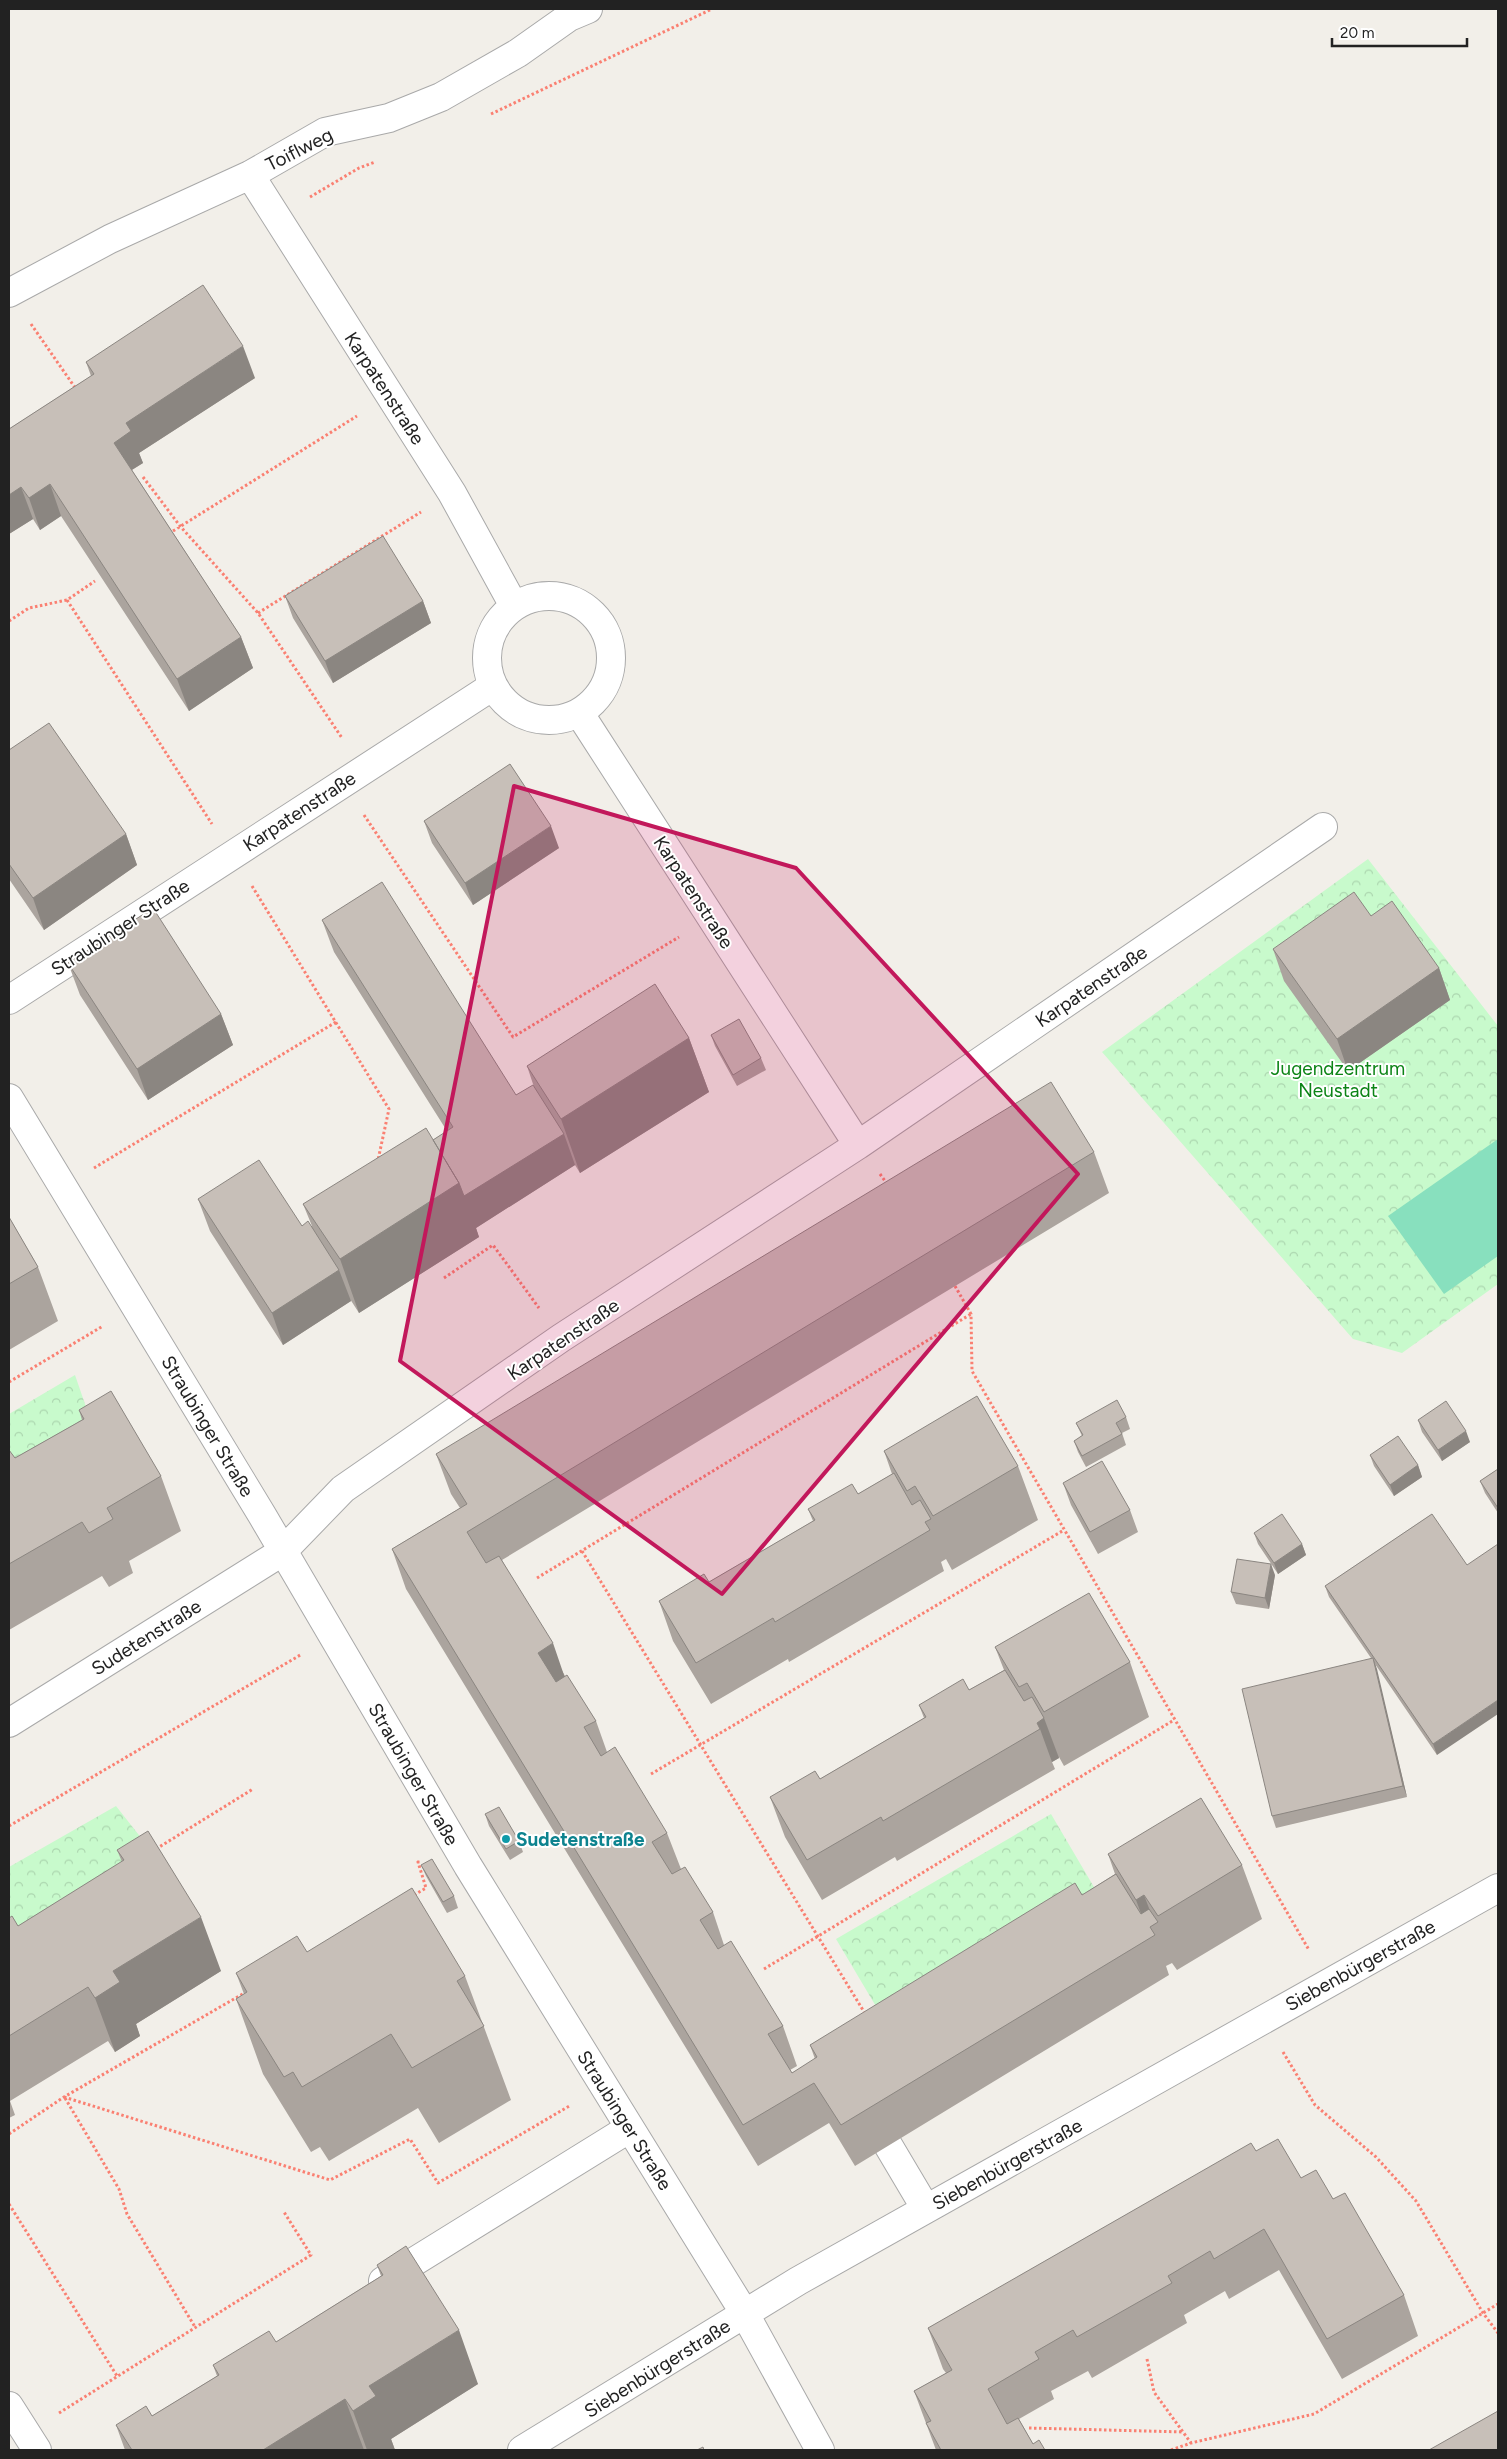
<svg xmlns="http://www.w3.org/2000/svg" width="1507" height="2459" viewBox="0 0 1507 2459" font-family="Figtree,sans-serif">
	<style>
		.park { fill: url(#park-crowns) }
		.pitch { fill: #88e0be }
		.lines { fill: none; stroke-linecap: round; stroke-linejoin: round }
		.minor-casing { stroke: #a9a9a9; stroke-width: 30 }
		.path { stroke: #fa8072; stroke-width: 3; stroke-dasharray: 2.5 2.5; stroke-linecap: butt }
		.minor { stroke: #fff; stroke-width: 28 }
		.wall { fill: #aba49e }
		.shaded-wall { fill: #8b8681 }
		.building { fill: #c7bfb8; stroke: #8b8681 }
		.marked { fill: #c2185b; fill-opacity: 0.2; stroke: #c2185b; stroke-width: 4; stroke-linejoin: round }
		.culture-dot { fill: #0f9aa8; stroke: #fff; stroke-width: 2 }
		.labels { text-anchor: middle; stroke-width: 4; stroke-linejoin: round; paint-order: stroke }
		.street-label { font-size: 19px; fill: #222; stroke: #fff }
		.park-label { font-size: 19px; fill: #0c8416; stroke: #fff }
		.culture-label { font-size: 19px; font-weight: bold; fill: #0d838f; stroke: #fff; text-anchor: start }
	</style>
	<defs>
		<pattern id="park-crowns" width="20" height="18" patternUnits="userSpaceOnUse" patternTransform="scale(1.25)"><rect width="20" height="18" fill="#c8facc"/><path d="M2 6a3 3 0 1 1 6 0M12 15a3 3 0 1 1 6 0" fill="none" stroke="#acd6af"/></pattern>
	</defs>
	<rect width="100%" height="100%" fill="#f2efe9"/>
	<path class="park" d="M 1368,859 L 1498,1026 L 1498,1284 L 1402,1353 L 1353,1339 L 1102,1052 Z
		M 75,1375 L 97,1439 L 9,1491 L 9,1414 Z
		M 116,1806 L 172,1877 L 9,1974 L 9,1867 Z
		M 1051,1814 L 1101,1899 L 887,2025 L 836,1939 Z"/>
	<path class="pitch" d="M 1498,1139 L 1498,1256 L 1444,1294 L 1388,1216 Z"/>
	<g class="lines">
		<g class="minor-casing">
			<path id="minor" d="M 250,175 L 452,493 L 514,606
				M 9,293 L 110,239 L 250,175 L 325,132 L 389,118 L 441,97 L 518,53 L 569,17 L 588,9
				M487 658a62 62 0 1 1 124 0a62 62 0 1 1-124 0Z
				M 580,714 L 858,1145
				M 9,1000 L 493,686
				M 9,1098 L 262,1515 L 468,1866 L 745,2314 L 820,2450
				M 9,1723 L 282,1552 L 343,1489 L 561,1338 L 858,1145 L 1323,827
				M 888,2145 L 926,2209
				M 383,2281 L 630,2128
				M 9,2406 L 37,2450
				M 522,2450 L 798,2281 L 1498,1888"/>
		</g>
		<path class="path" d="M 491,114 L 712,9
			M 310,197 L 359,168 L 375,162
			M 31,324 L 76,389
			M 143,477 L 180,526 L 258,613 L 342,738
			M 173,531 L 357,416
			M 67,600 L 212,824
			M 258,613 L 421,512
			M 9,621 L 29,608 L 67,600 L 95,581
			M 364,815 L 513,1037 L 679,937
			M 252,886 L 389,1109 L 378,1160
			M 94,1168 L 336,1022
			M 880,1174 L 888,1185
			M 444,1278 L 493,1245 L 539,1308
			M 955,1286 L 971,1314 L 972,1371 L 1309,1950
			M 9,1382 L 103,1326
			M 582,1551 L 866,2015
			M 537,1578 L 971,1314
			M 651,1774 L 1064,1530
			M 9,1826 L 302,1654
			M 156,1849 L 253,1789
			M 414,1895 L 426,1888 L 418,1862 L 421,1862
			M 764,1969 L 1174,1720
			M 1283,2052 L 1315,2105 L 1376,2157 L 1416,2201 L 1483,2313 L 1498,2333
			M 64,2097 L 330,2180 L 410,2139 L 438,2183 L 571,2105
			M 65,2098 L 119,2189 L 127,2214 L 195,2327
			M 9,2134 L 64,2097 L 246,1992
			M 9,2204 L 117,2376
			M 1147,2359 L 1154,2392 L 1191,2443
			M 59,2413 L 311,2255 L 284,2212
			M 1029,2428 L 1184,2432
			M 1171,2450 L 1191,2443 L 1314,2414 L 1498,2304"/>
		<use href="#minor" class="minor"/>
	</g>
	<path class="wall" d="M 86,362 L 255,378 L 139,453 L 143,463 L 132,470 L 241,637 L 253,668 L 189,711 L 61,516 L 40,530 L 33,519 L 9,534 L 9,429 L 91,376 Z
		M 285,596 L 423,601 L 431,623 L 333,683 L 293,618 Z
		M 9,750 L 126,834 L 137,865 L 44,930 L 9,879 Z
		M 424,821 L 559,848 L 473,905 L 432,843 Z
		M 1371,916 L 1439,968 L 1450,1000 L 1348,1071 L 1284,981 L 1273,949 Z
		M 322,920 L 516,1095 L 534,1087 L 527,1066 L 689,1038 L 709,1092 L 580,1173 L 575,1165 L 476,1228 L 479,1237 L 359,1313 L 350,1299 L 351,1301 L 283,1345 L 210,1231 L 198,1199 L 302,1226 L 312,1226 L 303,1204 L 433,1140 L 447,1131 L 334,952 Z
		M 68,963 L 221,1014 L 233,1045 L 148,1100 L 80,995 Z
		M 711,1035 L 761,1058 L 766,1070 L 737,1086 L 715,1046 Z
		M 1094,1152 L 1109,1193 L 502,1560 L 565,1676 L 596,1721 L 607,1752 L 667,1833 L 681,1869 L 713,1912 L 724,1945 L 783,2026 L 797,2066 L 790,2070 L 792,2073 L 815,2059 L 810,2045 L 1082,1895 L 1115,1874 L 1108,1854 L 1242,1865 L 1262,1919 L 1177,1970 L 1172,1963 L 1166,1966 L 1169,1975 L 855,2166 L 829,2123 L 758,2166 L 406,1589 L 392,1549 L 460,1508 L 451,1494 L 436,1454 Z
		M 9,1217 L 38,1267 L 58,1321 L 9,1350 Z
		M 79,1410 L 161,1476 L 181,1531 L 129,1561 L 133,1573 L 109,1587 L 102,1576 L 9,1630 L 9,1450 L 15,1458 L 82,1420 Z
		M 1126,1417 L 1130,1429 L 1122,1433 L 1126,1445 L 1086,1467 L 1078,1452 L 1074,1441 L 1082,1436 L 1076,1423 Z
		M 1418,1420 L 1470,1442 L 1442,1461 L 1422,1432 Z
		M 884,1451 L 1018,1466 L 1038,1520 L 952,1570 L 946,1559 L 941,1562 L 944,1571 L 789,1662 L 788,1659 L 711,1704 L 673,1641 L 659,1601 L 709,1582 L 813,1521 L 808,1509 L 858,1494 L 892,1474 Z
		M 1370,1455 L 1418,1465 L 1422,1477 L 1394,1496 L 1374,1466 Z
		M 1498,1469 L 1498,1513 L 1485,1493 L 1480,1481 Z
		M 1063,1483 L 1130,1510 L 1138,1532 L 1098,1554 L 1071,1505 Z
		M 1432,1514 L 1437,1755 L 1375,1664 L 1407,1797 L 1276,1828 L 1272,1816 L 1371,1658 L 1329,1597 L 1325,1586 Z
		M 1254,1533 L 1302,1544 L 1306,1555 L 1278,1574 L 1258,1544 Z
		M 1275,1575 L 1269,1609 L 1236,1604 L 1231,1592 Z
		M 995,1647 L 1130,1662 L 1149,1717 L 1064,1766 L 1059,1757 L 1059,1758 L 1052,1762 L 1055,1769 L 897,1861 L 895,1857 L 822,1900 L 785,1837 L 770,1797 L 820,1779 L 924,1718 L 919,1705 L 969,1690 L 1004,1670 Z
		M 485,1814 L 519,1841 L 523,1852 L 510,1860 L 489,1826 Z
		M 117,1850 L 221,1971 L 136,2024 L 140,2036 L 115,2052 L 108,2041 L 10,2101 L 15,2115 L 9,2118 L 9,1918 L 18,1926 L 122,1862 Z
		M 421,1865 L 454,1896 L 458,1908 L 447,1913 L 426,1876 Z
		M 307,1952 L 465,1976 L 511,2100 L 439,2143 L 418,2108 L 329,2161 L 320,2147 L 311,2152 L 263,2074 L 236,1999 L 244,1994 L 236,1973 Z
		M 1256,2151 L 1333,2199 L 1404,2295 L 1418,2336 L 1342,2379 L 1279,2270 L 1229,2299 L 1225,2291 L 1184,2315 L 1187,2323 L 1092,2378 L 1088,2371 L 1051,2391 L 1054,2399 L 1019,2419 L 1033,2444 L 1045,2450 L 936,2450 L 914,2391 L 946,2373 L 943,2369 L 928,2328 Z
		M 377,2265 L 478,2384 L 391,2439 L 395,2450 L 125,2450 L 116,2425 L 152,2416 L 217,2376 L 213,2365 L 276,2342 L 381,2276 Z"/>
	<path class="shaded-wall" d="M 243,346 L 255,378 L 139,453 L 143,463 L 125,474 L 114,443 L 126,423 Z
		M 50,484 L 61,516 L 40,530 L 29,498 Z
		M 21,487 L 33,519 L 9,534 L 9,495 Z
		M 423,601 L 431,623 L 333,683 L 325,661 Z
		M 241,637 L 253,668 L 189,711 L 177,679 Z
		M 551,826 L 559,848 L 473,905 L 465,883 Z
		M 126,834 L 137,865 L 44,930 L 33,898 Z
		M 1439,968 L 1450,1000 L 1348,1071 L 1337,1039 Z
		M 221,1014 L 233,1045 L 148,1100 L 137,1069 Z
		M 689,1038 L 709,1092 L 580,1173 L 561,1119 Z
		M 564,1134 L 575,1165 L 476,1228 L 479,1237 L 359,1313 L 340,1259 L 459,1183 Z
		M 339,1270 L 351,1301 L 283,1345 L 272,1313 Z
		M 1466,1431 L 1470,1442 L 1442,1461 L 1438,1450 Z
		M 1418,1465 L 1422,1477 L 1394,1496 L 1390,1485 Z
		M 1302,1544 L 1306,1555 L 1278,1574 L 1274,1563 Z
		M 1271,1564 L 1275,1575 L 1269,1609 L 1265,1598 Z
		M 553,1643 L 567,1684 L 552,1693 L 538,1653 Z
		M 1373,1658 L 1377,1669 L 1407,1797 L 1403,1786 Z
		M 1498,1700 L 1498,1714 L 1437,1755 L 1433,1744 Z
		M 1044,1718 L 1059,1758 L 1052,1762 L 1040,1729 L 1037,1723 Z
		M 1144,1895 L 1155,1924 L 1150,1927 L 1150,1938 L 1136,1900 Z
		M 201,1917 L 221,1971 L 136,2024 L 140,2036 L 115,2052 L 95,1998 L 113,1971 Z
		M 459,2330 L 478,2384 L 391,2439 L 395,2450 L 367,2450 L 353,2411 L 369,2386 Z
		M 345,2399 L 364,2450 L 263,2450 Z"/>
	<path class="building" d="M 203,285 L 243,346 L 126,423 L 131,431 L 114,443 L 241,637 L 177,679 L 50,484 L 29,498 L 21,487 L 9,495 L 9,429 L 94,374 L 86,362 Z
		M 383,536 L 423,601 L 325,661 L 285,596 Z
		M 49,723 L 126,834 L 33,898 L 9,864 L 9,750 Z
		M 510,764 L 551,826 L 465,883 L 424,821 Z
		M 382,882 L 516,1095 L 533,1085 L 564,1134 L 464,1196 L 459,1183 L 433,1140 L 453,1127 L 322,920 Z
		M 1354,892 L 1371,916 L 1392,901 L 1439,968 L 1337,1039 L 1273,949 Z
		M 153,908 L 221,1014 L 137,1069 L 68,963 Z
		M 655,984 L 689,1038 L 561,1119 L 527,1066 Z
		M 739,1019 L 761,1058 L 733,1075 L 711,1035 Z
		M 1051,1082 L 1094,1152 L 467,1532 L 486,1563 L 499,1556 L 553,1643 L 538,1653 L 556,1682 L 567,1675 L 596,1721 L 584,1727 L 601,1756 L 615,1747 L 667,1833 L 652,1842 L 672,1874 L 685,1867 L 713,1912 L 700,1920 L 718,1949 L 731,1941 L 783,2026 L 768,2034 L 792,2073 L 817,2057 L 810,2045 L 1075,1883 L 1082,1895 L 1116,1874 L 1141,1914 L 1149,1909 L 1158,1922 L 1150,1927 L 1155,1935 L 841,2125 L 814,2083 L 743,2125 L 392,1549 L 467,1504 L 436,1454 Z
		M 426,1128 L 459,1183 L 340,1259 L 303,1204 Z
		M 259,1160 L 302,1226 L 308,1221 L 339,1270 L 272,1313 L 198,1199 Z
		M 9,1217 L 38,1267 L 9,1284 Z
		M 111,1391 L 161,1476 L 107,1508 L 113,1519 L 89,1533 L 82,1522 L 9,1564 L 9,1450 L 15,1458 L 84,1419 L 79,1410 Z
		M 977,1396 L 1018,1466 L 933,1516 L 915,1486 L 907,1491 L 884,1451 Z
		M 1117,1400 L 1126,1417 L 1116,1423 L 1122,1434 L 1082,1456 L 1074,1441 L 1083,1435 L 1076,1423 Z
		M 1446,1401 L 1466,1431 L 1438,1450 L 1418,1420 Z
		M 1398,1436 L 1418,1465 L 1390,1485 L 1370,1455 Z
		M 1102,1461 L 1130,1510 L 1090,1532 L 1063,1483 Z
		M 1498,1469 L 1498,1508 L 1480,1481 Z
		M 894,1473 L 912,1505 L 920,1500 L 931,1519 L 925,1522 L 930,1530 L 775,1622 L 773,1618 L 696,1663 L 659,1601 L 704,1574 L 709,1582 L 815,1520 L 808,1509 L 852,1484 L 858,1494 Z
		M 1282,1514 L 1302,1544 L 1274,1563 L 1254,1533 Z
		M 1432,1514 L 1467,1565 L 1498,1544 L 1498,1700 L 1433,1744 L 1325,1586 Z
		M 1237,1559 L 1271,1564 L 1265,1598 L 1231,1592 Z
		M 1089,1593 L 1130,1662 L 1044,1712 L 1027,1683 L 1019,1687 L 995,1647 Z
		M 1373,1658 L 1403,1786 L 1272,1816 L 1242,1689 Z
		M 1005,1670 L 1024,1701 L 1032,1697 L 1044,1718 L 1037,1723 L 1040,1729 L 883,1821 L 881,1817 L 807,1860 L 770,1797 L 815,1771 L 820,1779 L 926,1717 L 919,1705 L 963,1679 L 969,1690 Z
		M 1201,1798 L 1242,1865 L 1158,1916 L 1144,1895 L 1136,1900 L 1108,1854 Z
		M 499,1807 L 519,1841 L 506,1849 L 485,1814 Z
		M 148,1831 L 201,1917 L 113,1971 L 120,1982 L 95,1998 L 88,1987 L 9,2036 L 9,1918 L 12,1916 L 18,1926 L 124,1860 L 117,1850 Z
		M 432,1859 L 454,1896 L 443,1902 L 421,1865 Z
		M 412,1888 L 465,1976 L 457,1981 L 484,2026 L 412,2068 L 391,2034 L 302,2087 L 293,2072 L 284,2077 L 236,1999 L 247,1992 L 236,1973 L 297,1936 L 307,1952 Z
		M 1278,2139 L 1301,2178 L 1316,2170 L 1333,2199 L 1345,2193 L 1404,2295 L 1327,2339 L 1264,2229 L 1214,2259 L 1210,2251 L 1168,2276 L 1172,2283 L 1077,2337 L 1073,2330 L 1035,2352 L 1039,2359 L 988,2389 L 1007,2424 L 1018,2418 L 1033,2444 L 1039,2440 L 1045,2450 L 941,2450 L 926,2423 L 931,2421 L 914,2391 L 952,2370 L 928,2328 L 1251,2143 L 1256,2151 Z
		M 406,2246 L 459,2330 L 369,2386 L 376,2396 L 353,2411 L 345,2399 L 263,2450 L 132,2450 L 116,2425 L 146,2406 L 152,2416 L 219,2375 L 213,2365 L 269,2331 L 276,2342 L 383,2275 L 377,2265 Z
		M 1498,2411 L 1498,2450 L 1429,2450 Z
		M 703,2447 L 704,2450 L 697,2450 Z"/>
	<path class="marked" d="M 514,786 L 796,868 L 1078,1174 L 722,1594 L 400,1361 Z"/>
	<circle class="culture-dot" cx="506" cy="1839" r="5"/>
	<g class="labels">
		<g class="street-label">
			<text transform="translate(299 149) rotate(-27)" y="7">Toiflweg</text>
			<text transform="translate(385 388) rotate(57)" y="7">Karpatenstraße</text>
			<text transform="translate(299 811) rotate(-33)" y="7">Karpatenstraße</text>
			<text transform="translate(694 892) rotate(57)" y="7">Karpatenstraße</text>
			<text transform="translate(120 927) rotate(-33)" y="7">Straubinger Straße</text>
			<text transform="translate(1091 986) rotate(-34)" y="7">Karpatenstraße</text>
			<text transform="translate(563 1339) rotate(-34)" y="7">Karpatenstraße</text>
			<text transform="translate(208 1426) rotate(59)" y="7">Straubinger Straße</text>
			<text transform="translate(146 1637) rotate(-32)" y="7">Sudetenstraße</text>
			<text transform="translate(414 1774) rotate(60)" y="7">Straubinger Straße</text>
			<text transform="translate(1360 1965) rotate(-29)" y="7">Siebenbürgerstraße</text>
			<text transform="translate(625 2120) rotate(58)" y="7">Straubinger Straße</text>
			<text transform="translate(1007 2164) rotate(-29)" y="7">Siebenbürgerstraße</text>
			<text transform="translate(657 2368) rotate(-32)" y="7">Siebenbürgerstraße</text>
		</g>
		<g class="park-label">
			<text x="1338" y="1075">Jugendzentrum<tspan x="1338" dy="22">Neustadt</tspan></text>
		</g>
		<g class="culture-label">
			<text x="516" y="1846">Sudetenstraße</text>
		</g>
	</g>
	<rect width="1507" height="2459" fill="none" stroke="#222222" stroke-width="20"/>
	<path d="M1332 38v8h135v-8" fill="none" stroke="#222222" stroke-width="2.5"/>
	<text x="1340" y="38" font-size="15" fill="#222222" stroke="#ffffff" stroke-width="4" paint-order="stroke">20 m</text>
</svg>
